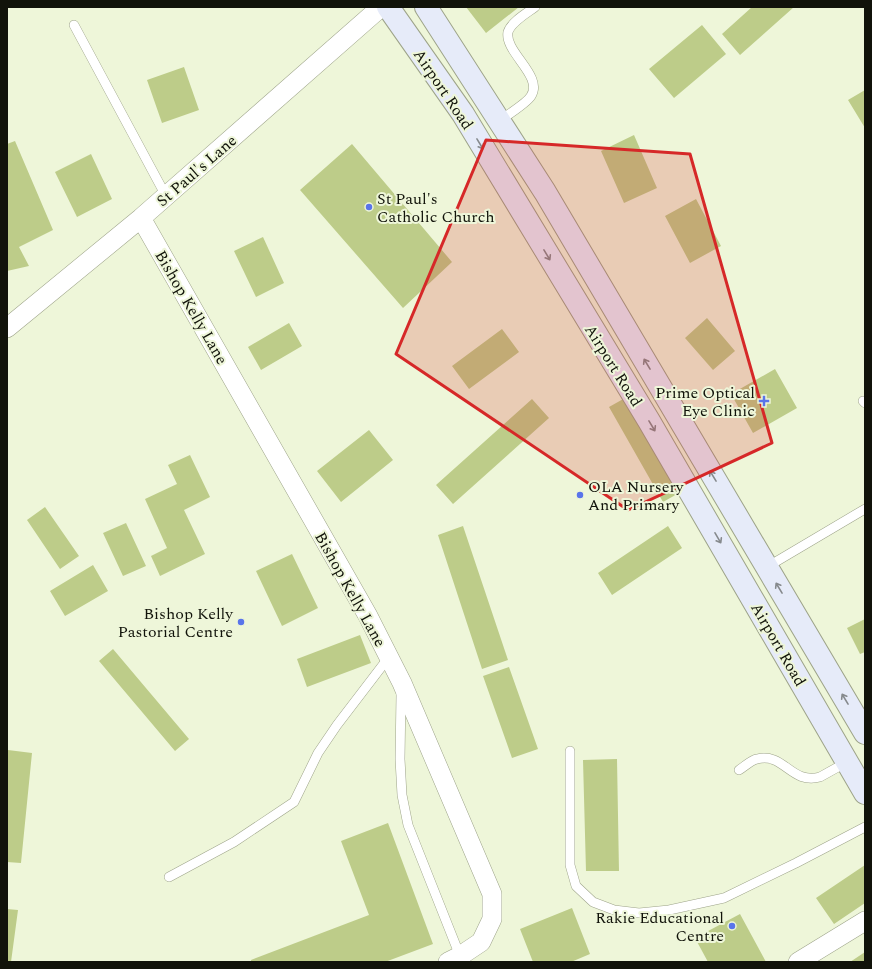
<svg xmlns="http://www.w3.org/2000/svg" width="872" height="969" viewBox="0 0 872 969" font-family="Spectral,serif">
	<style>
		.building { fill: #bdcc89 }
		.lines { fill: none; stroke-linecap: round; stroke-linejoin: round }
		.service-casing { stroke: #9da389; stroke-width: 10 }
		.minor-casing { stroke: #9da389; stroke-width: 20 }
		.secondary-casing { stroke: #9da389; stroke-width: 24 }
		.service { stroke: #fff; stroke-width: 9 }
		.minor { stroke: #fff; stroke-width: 19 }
		.secondary { stroke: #e6ebf9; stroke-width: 22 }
		.oneway { stroke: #868a8d }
		.marked { fill: #d62828; fill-opacity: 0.2; stroke: #d62828; stroke-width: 3; stroke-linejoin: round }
		.poi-dot { fill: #5974ea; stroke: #eef6d9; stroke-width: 1.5 }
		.labels { text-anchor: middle; stroke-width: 4; stroke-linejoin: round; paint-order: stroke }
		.street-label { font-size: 16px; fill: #11130a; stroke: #eef6d9 }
		.poi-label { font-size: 16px; fill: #11130a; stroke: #eef6d9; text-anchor: end }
	</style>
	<rect width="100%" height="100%" fill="#eef6d9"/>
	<path class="building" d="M 466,7 L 519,7 L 486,33 Z
		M 752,7 L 794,7 L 740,55 L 722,34 Z
		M 702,25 L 726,54 L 674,98 L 649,69 Z
		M 184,67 L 199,110 L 162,123 L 147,80 Z
		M 865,90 L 865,128 L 848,100 Z
		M 634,135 L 657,188 L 624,203 L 601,151 Z
		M 15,141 L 53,230 L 19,247 L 29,266 L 7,271 L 7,144 Z
		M 352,144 L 452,262 L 403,308 L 300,190 Z
		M 91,154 L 112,199 L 77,217 L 55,172 Z
		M 696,199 L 721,246 L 690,263 L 665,216 Z
		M 263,237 L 284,283 L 256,297 L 234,251 Z
		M 707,318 L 735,351 L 713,370 L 685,338 Z
		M 289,323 L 302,346 L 261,370 L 248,347 Z
		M 502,329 L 519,352 L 469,389 L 452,366 Z
		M 775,369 L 797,408 L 753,433 L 731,394 Z
		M 625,398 L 679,493 L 663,502 L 609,407 Z
		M 532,399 L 549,418 L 453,504 L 436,485 Z
		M 369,430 L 393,460 L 341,502 L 317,471 Z
		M 190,455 L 210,497 L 184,510 L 205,554 L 160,576 L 151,556 L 167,548 L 145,499 L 177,484 L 168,465 Z
		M 45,507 L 79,556 L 60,569 L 27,520 Z
		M 126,523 L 146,566 L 123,576 L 103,533 Z
		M 463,526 L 508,660 L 482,669 L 438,535 Z
		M 668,526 L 682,548 L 612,595 L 598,573 Z
		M 292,554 L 318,608 L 282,626 L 256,571 Z
		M 93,565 L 108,591 L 65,616 L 50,591 Z
		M 865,619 L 865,652 L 860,654 L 847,628 Z
		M 360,635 L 371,663 L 307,687 L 297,659 Z
		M 113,649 L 189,739 L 175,751 L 99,661 Z
		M 509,667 L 538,749 L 512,758 L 483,676 Z
		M 8,750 L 32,753 L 21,863 L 7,862 Z
		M 617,759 L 619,871 L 586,871 L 583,760 Z
		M 388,823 L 433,944 L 385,962 L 251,962 L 251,960 L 369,915 L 341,841 Z
		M 865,865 L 865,903 L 834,924 L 816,898 Z
		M 572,908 L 590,954 L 571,962 L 533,962 L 520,929 Z
		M 7,909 L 18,910 L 11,962 L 7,962 Z
		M 740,914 L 766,962 L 708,962 L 695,938 Z
		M 865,952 L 865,962 L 850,962 Z"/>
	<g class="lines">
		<g class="service-casing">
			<path id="service" d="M 74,25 L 166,196
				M 499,121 C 506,116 527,103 531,96 C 544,76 504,52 508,32 C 511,22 527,13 535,7
				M 863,401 L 865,403
				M 767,567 L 865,509
				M 401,695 L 400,759 L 402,795 L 408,825 L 460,956
				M 570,751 L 570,865 L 576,886 L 593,902 L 614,910 L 639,913 L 669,910 L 724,898 L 796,863 L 865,827
				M 739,770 C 744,767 751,760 757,759 C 784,752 791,785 820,777 L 847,762
				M 169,877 L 234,842 L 294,802 L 318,753 L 337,725 L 389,657"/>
		</g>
		<g class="minor-casing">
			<path id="minor" d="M 141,218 L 368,616 L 402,683 L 492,894 L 492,919 L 481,942 L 460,956 L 448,962
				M 7,328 L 141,218 L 381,7
				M 798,962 L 865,921"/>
		</g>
		<g class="secondary-casing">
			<path id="secondary" d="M 388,7 L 463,114 L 649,421 L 865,793
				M 426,7 L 545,192 L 865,733"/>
		</g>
		<use href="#service" class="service"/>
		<use href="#minor" class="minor"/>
		<use href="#secondary" class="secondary"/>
	</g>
	<defs><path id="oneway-shaft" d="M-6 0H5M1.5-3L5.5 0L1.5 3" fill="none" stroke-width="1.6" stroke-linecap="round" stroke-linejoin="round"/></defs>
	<g class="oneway">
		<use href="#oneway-shaft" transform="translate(480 144) rotate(59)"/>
		<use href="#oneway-shaft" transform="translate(547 255) rotate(59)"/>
		<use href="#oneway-shaft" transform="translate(647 364) rotate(-121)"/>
		<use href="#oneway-shaft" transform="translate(652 426) rotate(59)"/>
		<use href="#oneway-shaft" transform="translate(713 476) rotate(-121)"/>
		<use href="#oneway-shaft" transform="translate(718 538) rotate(60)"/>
		<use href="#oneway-shaft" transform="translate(779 588) rotate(-121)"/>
		<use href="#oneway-shaft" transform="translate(845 699) rotate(-121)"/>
	</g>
	<path class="marked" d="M 486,140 L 690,154 L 772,443 L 628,510 L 396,354 Z"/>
	<g class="poi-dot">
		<circle cx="369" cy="207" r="4"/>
		<path d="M762 395h4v4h4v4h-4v4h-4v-4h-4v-4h4z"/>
		<circle cx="580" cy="495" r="4"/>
		<circle cx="241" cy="622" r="4"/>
		<circle cx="732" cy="926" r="4"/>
	</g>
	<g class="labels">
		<g class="street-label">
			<text transform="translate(444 89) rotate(56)" y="6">Airport Road</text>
			<text transform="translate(196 170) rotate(-41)" y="6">St Paul's Lane</text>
			<text transform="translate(192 307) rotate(60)" y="6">Bishop Kelly Lane</text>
			<text transform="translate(614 365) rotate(58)" y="6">Airport Road</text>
			<text transform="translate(351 589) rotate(61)" y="6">Bishop Kelly Lane</text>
			<text transform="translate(779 644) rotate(60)" y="6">Airport Road</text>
		</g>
		<g class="poi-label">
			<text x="377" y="204" text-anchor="start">St Paul's<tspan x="377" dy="18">Catholic Church</tspan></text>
			<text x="755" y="398">Prime Optical<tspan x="755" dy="18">Eye Clinic</tspan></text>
			<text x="588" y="492" text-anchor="start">OLA Nursery<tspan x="588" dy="18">And Primary</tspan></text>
			<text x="233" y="619">Bishop Kelly<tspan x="233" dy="18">Pastorial Centre</tspan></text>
			<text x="724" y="923">Rakie Educational<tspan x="724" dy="18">Centre</tspan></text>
		</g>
	</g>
	<rect width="872" height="969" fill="none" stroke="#11130a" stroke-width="16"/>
</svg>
